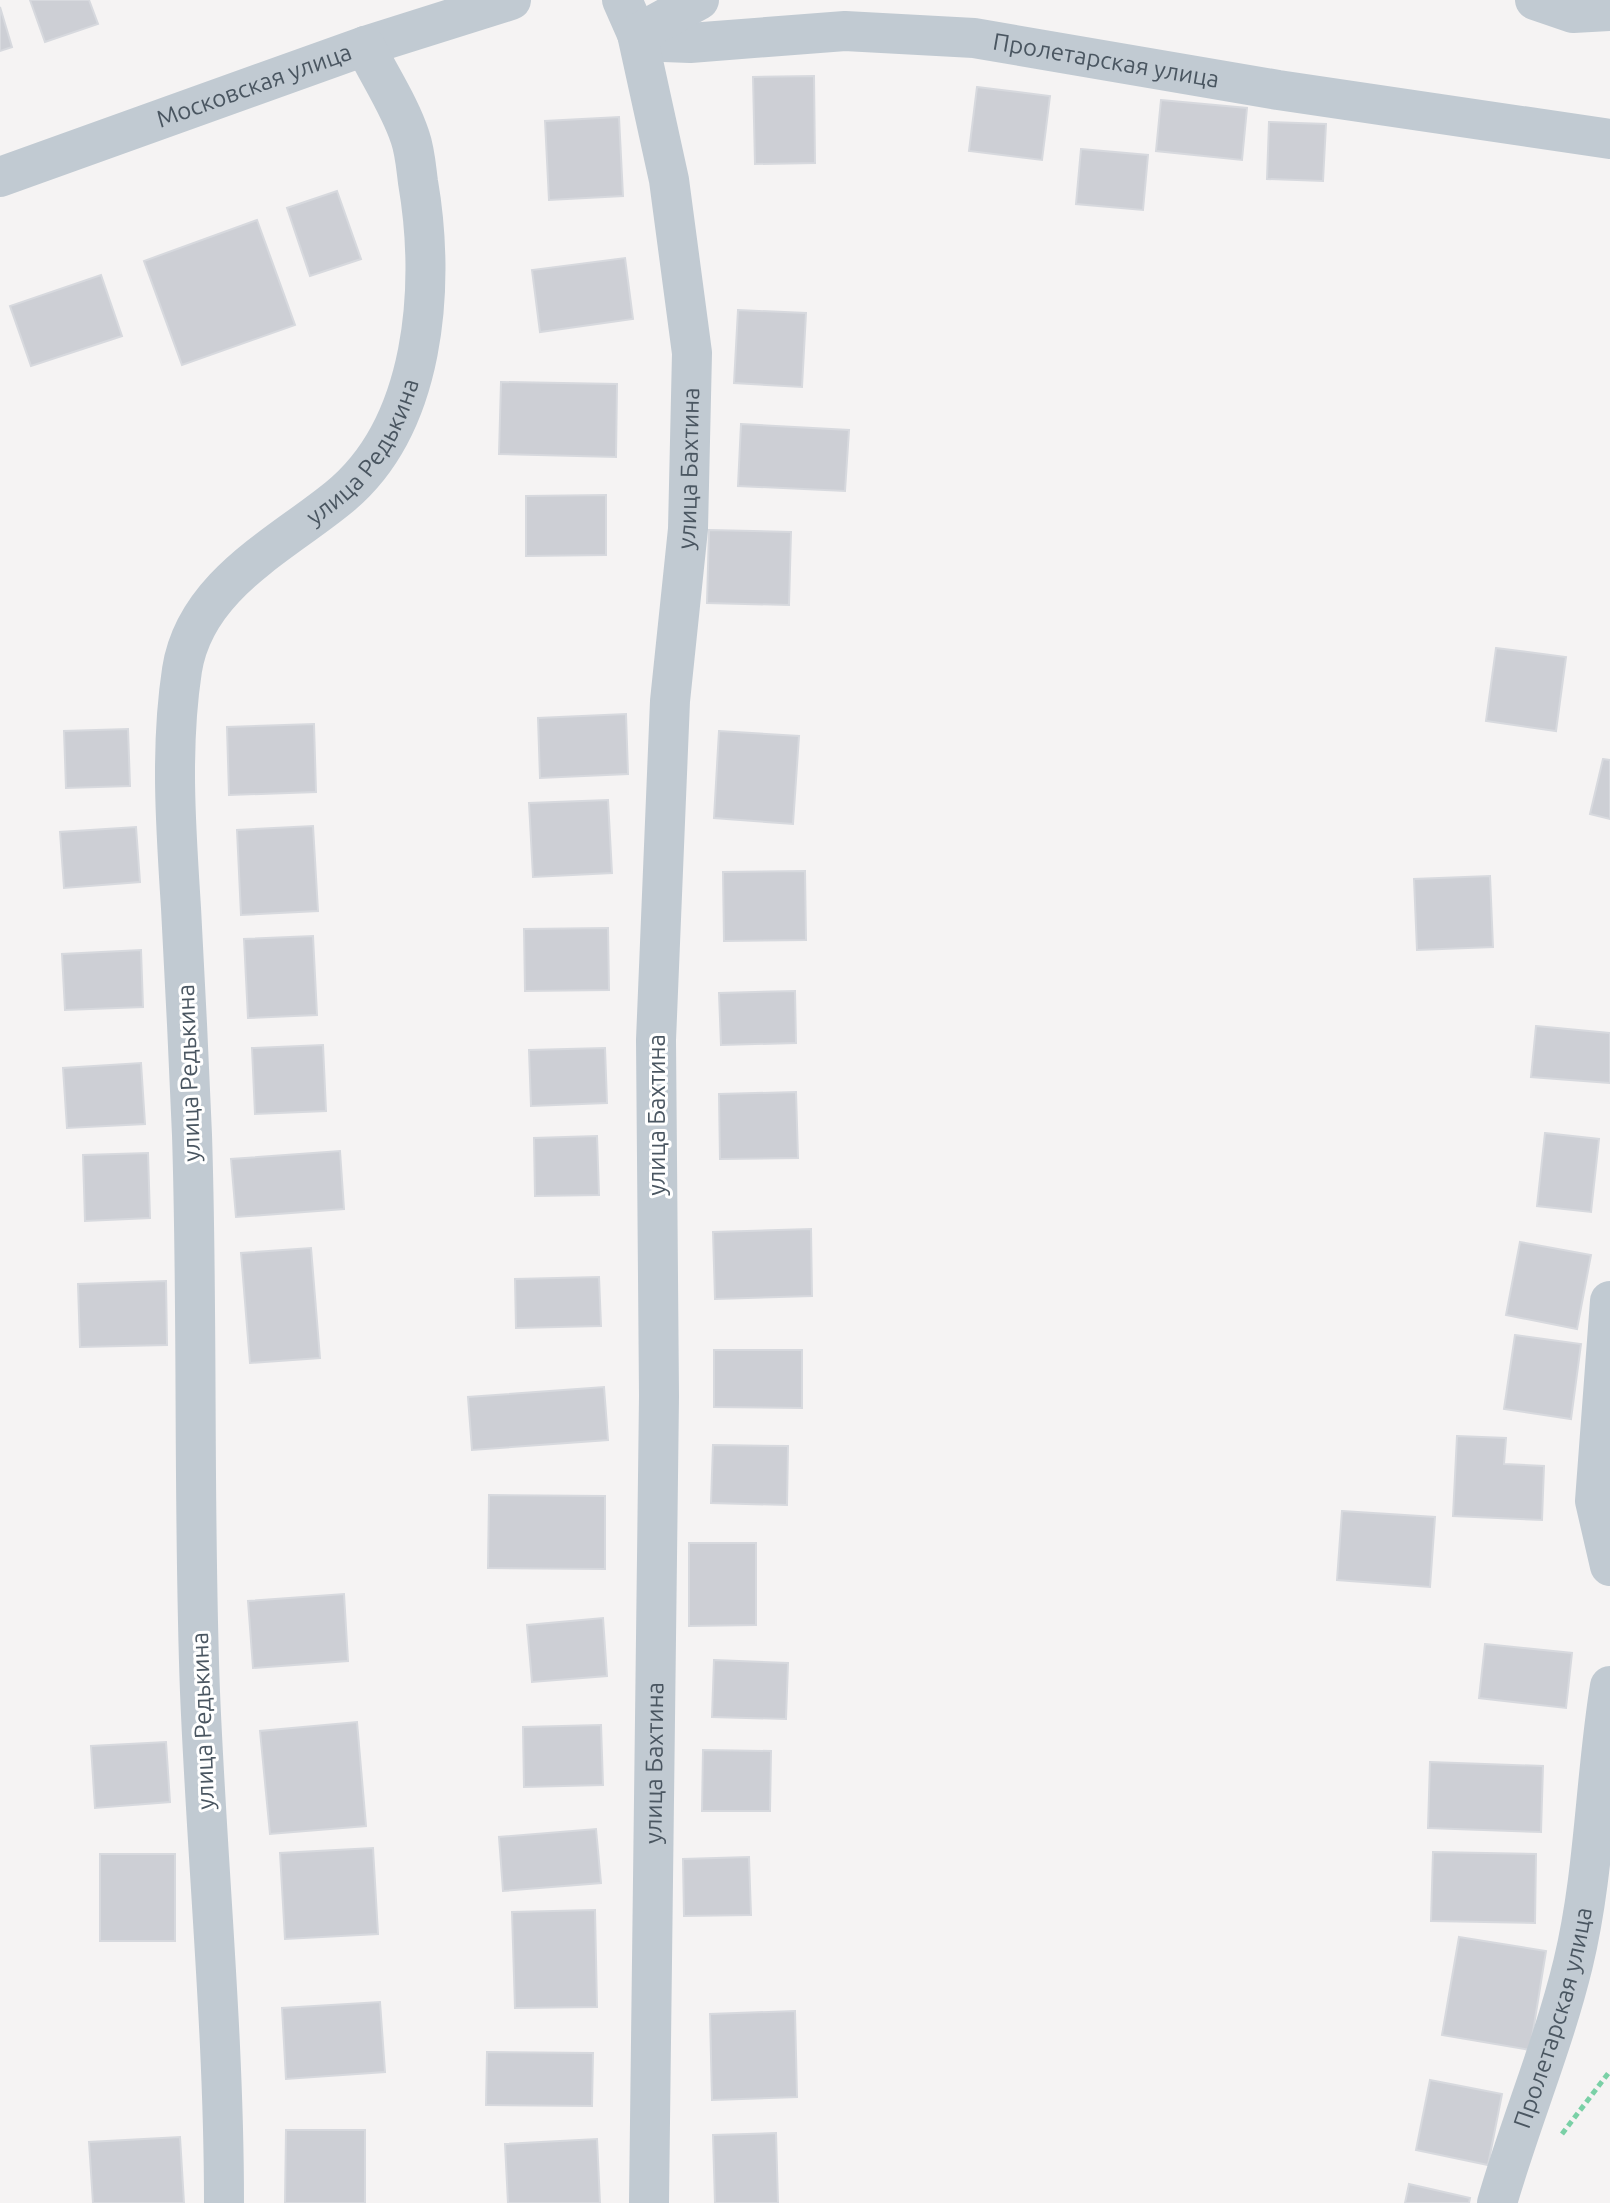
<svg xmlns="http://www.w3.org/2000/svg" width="1610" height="2203" viewBox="0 0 1610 2203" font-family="Ubuntu,sans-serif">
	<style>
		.building { fill: #cdcfd5; stroke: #d7d9de; stroke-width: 2 }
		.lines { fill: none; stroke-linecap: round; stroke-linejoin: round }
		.path { stroke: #7ad0a6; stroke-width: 5; stroke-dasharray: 6 4; stroke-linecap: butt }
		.minor { stroke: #c1cad2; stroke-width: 40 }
		.labels { text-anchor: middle; stroke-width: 6; stroke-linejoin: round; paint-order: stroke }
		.street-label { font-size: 24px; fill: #4a5661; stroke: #fff }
	</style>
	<rect width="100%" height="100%" fill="#f5f3f3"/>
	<path class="building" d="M 30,0 L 89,0 L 98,24 L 45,42 Z
		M 0,7 L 12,47 L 0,51 Z
		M 814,76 L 815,163 L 755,164 L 753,77 Z
		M 977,87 L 1050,96 L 1042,160 L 969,151 Z
		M 1161,100 L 1247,108 L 1242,160 L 1156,151 Z
		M 619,117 L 623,196 L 549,200 L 545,121 Z
		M 1269,122 L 1326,124 L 1323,181 L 1267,179 Z
		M 1081,149 L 1148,155 L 1143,210 L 1076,204 Z
		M 337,191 L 361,259 L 310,276 L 287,208 Z
		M 257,220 L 295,325 L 182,365 L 144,261 Z
		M 625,258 L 633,319 L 540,332 L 532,270 Z
		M 101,275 L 122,336 L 31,366 L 10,306 Z
		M 738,310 L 806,313 L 802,387 L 734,383 Z
		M 501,382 L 617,384 L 616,457 L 499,454 Z
		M 741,424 L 849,430 L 845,491 L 738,486 Z
		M 606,495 L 606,555 L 526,556 L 526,496 Z
		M 709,530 L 791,532 L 789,605 L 707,603 Z
		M 1496,648 L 1566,657 L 1556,731 L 1486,721 Z
		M 626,714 L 628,774 L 540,778 L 538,718 Z
		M 314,724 L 316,792 L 229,795 L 227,727 Z
		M 128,729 L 130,786 L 66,788 L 64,731 Z
		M 719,731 L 799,736 L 793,824 L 714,818 Z
		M 1603,759 L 1610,760 L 1610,819 L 1590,814 Z
		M 608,800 L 612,873 L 533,877 L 529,803 Z
		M 313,826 L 318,911 L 241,915 L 237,830 Z
		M 136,827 L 140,882 L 64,888 L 60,832 Z
		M 805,871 L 806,940 L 724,941 L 723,872 Z
		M 1490,876 L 1493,947 L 1417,950 L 1414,879 Z
		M 608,928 L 609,990 L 525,991 L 524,929 Z
		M 313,936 L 317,1015 L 248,1018 L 244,939 Z
		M 141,950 L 143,1007 L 65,1010 L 62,954 Z
		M 795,991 L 796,1043 L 721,1045 L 719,993 Z
		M 1536,1026 L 1610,1033 L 1610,1083 L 1531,1077 Z
		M 323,1045 L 326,1111 L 255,1114 L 252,1048 Z
		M 605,1048 L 607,1103 L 531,1106 L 529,1050 Z
		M 141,1063 L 145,1124 L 67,1128 L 63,1068 Z
		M 796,1092 L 798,1158 L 720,1159 L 719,1094 Z
		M 1545,1133 L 1599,1139 L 1591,1212 L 1537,1206 Z
		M 597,1136 L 599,1195 L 535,1196 L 534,1138 Z
		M 340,1151 L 344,1209 L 236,1217 L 231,1159 Z
		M 148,1153 L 150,1218 L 85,1221 L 83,1155 Z
		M 811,1229 L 812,1296 L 715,1299 L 713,1232 Z
		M 1520,1242 L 1591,1255 L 1577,1329 L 1506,1315 Z
		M 311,1248 L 320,1358 L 250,1363 L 241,1253 Z
		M 599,1277 L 601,1326 L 516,1328 L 515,1279 Z
		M 166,1281 L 167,1345 L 80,1347 L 78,1284 Z
		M 1515,1335 L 1581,1344 L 1571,1419 L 1504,1409 Z
		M 714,1350 L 802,1350 L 802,1408 L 714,1407 Z
		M 604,1387 L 608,1440 L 472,1450 L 468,1397 Z
		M 1457,1436 L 1506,1438 L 1504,1464 L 1544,1466 L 1542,1520 L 1453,1516 Z
		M 713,1445 L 788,1446 L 787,1505 L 711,1503 Z
		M 489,1495 L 605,1496 L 605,1569 L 488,1568 Z
		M 1342,1511 L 1435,1517 L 1430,1587 L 1337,1580 Z
		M 689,1543 L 756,1543 L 756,1625 L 689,1626 Z
		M 344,1594 L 348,1661 L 253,1668 L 248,1601 Z
		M 603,1618 L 607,1676 L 532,1682 L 527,1625 Z
		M 1485,1644 L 1572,1653 L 1566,1708 L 1479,1698 Z
		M 714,1660 L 788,1663 L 786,1719 L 712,1717 Z
		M 357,1722 L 366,1826 L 270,1834 L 260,1731 Z
		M 601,1725 L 603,1785 L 524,1787 L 523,1727 Z
		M 166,1742 L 170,1802 L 95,1808 L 91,1746 Z
		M 703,1750 L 771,1751 L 770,1811 L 702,1811 Z
		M 1430,1762 L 1543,1766 L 1541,1832 L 1428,1828 Z
		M 596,1829 L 601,1883 L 503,1891 L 499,1837 Z
		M 373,1848 L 378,1934 L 285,1939 L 280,1853 Z
		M 1433,1852 L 1536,1854 L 1535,1923 L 1431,1921 Z
		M 100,1854 L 175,1854 L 175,1941 L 100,1941 Z
		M 749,1857 L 751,1915 L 684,1916 L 683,1859 Z
		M 595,1910 L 597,2007 L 515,2008 L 512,1912 Z
		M 1459,1937 L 1546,1951 L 1530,2050 L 1442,2035 Z
		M 380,2002 L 385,2072 L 286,2079 L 282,2008 Z
		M 795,2011 L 797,2097 L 712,2100 L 710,2014 Z
		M 487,2052 L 593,2053 L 592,2106 L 486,2105 Z
		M 1430,2080 L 1502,2094 L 1488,2165 L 1416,2150 Z
		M 286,2130 L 365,2130 L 365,2203 L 285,2203 Z
		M 776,2133 L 778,2203 L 715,2203 L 713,2135 Z
		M 180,2137 L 184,2203 L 93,2203 L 89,2142 Z
		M 597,2139 L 600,2203 L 508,2203 L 505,2144 Z
		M 1409,2184 L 1470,2198 L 1469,2203 L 1405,2203 Z"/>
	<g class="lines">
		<path class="path" d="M 1562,2134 L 1610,2071"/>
		<g class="minor">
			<path id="s1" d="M 622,0 L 637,34 L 664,42 L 690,43 L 845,31 L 974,38 L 1278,90 L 1610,139"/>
			<path d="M 1535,0 L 1573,13 L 1610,11"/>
			<path id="s2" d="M 0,177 L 365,46 L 511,0"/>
			<path d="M 1610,1301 L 1595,1501 L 1610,1566"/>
			<path id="s3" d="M 224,2203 C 224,2032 207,1863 200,1692 C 193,1507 198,1321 192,1135 C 189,1059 185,984 181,908 C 176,830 170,748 182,670 C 195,586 279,546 338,498 C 426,427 436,286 418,182 C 416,167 415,151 410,137 C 400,106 379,75 365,46"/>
			<path id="s4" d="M 649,2203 L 659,1396 L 656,1040 L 670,701 L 688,529 L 692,353 L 669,180 L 637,34 L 699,0"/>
			<path id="s5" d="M 1497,2203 C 1520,2123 1553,2046 1573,1964 C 1595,1873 1595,1778 1610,1686"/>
		</g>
	</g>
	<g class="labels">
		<g class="street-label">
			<text dy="8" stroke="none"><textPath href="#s1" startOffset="510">Пролетарская улица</textPath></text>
			<text dy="8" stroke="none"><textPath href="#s2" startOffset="270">Московская улица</textPath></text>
			<text dy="8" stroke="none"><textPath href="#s3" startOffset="1826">улица Редькина</textPath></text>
			<text dy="8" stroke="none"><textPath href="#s4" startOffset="1736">улица Бахтина</textPath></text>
			<text transform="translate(189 1073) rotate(-92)" y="8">улица Редькина</text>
			<text transform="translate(657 1115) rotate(-90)" y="8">улица Бахтина</text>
			<text transform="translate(203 1721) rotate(-92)" y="8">улица Редькина</text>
			<text dy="8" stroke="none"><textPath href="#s4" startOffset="440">улица Бахтина</textPath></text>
			<text dy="8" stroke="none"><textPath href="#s5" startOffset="194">Пролетарская улица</textPath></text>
		</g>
	</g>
</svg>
